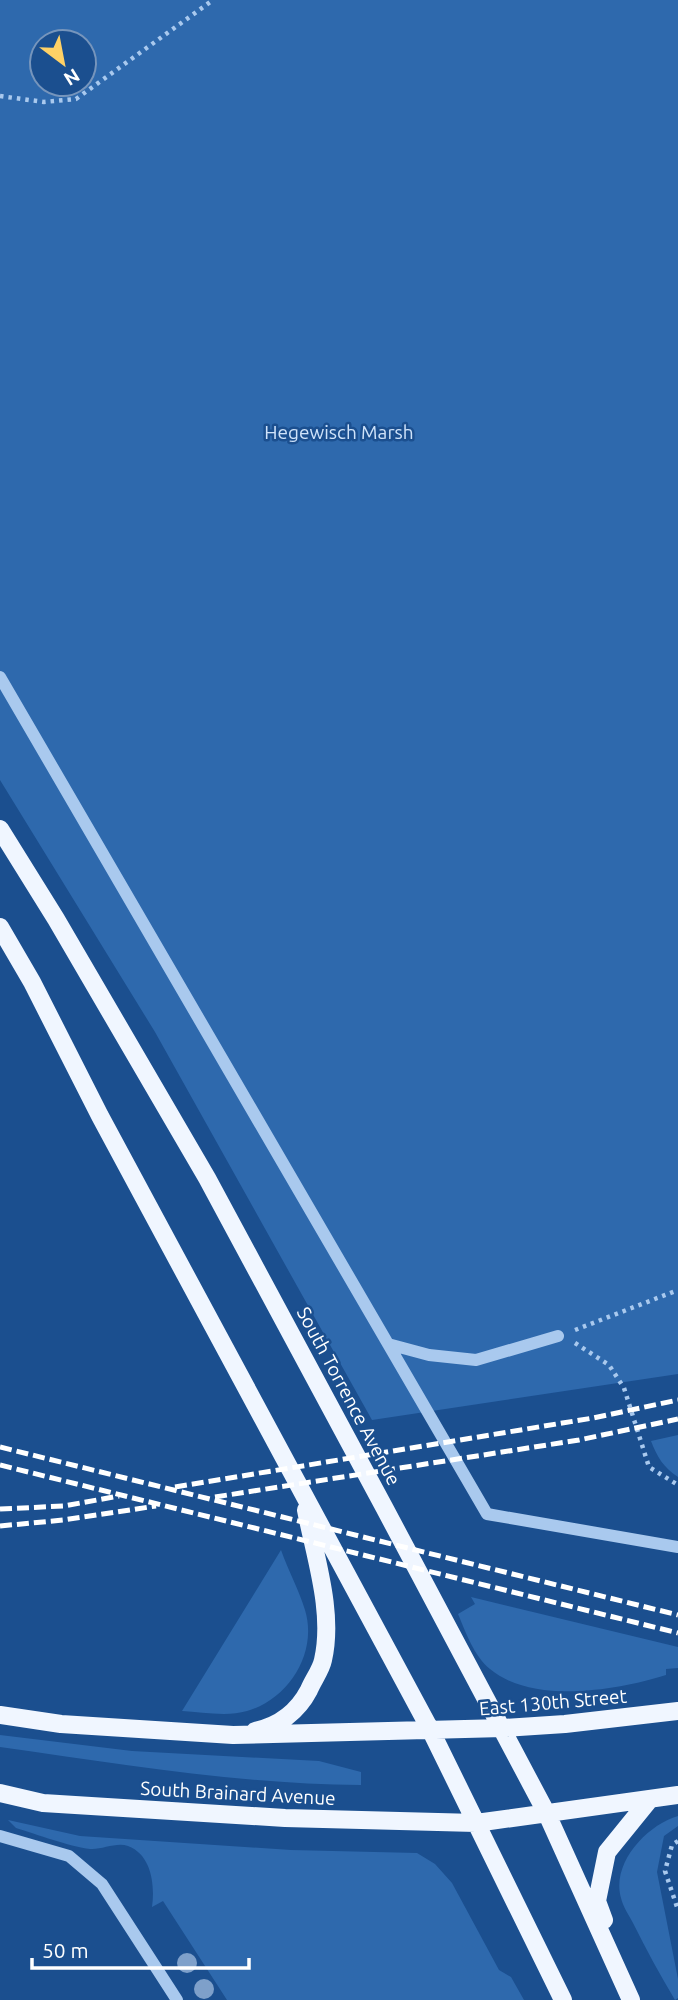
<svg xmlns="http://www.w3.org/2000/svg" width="678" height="2000" viewBox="0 0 678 2000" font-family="Ubuntu,sans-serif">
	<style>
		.green { fill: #2e69ad; fill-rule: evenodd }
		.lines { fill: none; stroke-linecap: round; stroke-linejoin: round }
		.path { stroke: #a9c9ee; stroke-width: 4.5; stroke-dasharray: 3.5 5; stroke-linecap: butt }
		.minor { stroke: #a9c9ee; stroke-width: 12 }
		.major { stroke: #f0f6ff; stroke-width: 18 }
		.rail { stroke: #fff; stroke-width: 5; stroke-dasharray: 12 5; stroke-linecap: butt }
		.tree { fill: #7ea0ca }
		.labels { text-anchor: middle; stroke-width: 5; stroke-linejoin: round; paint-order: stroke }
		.park-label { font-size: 19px; fill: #cfe3fa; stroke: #1b4f8f }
		.street-label { font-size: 19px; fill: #fff; stroke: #1b4f8f }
	</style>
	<rect width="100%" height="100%" fill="#1b4f8f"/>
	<path class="green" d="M 0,0 L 678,0 L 678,1374 L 372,1420 L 155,1032 L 0,780 ZM 42,42 L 84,42 L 84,84 L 42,84 Z
		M 678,1435 L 678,1477 C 664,1468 657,1457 651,1441 Z
		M 281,1550 C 288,1570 299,1590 305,1610 C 318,1652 289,1699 247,1711 C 227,1717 202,1712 182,1711 Z
		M 471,1597 L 678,1647 L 678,1668 L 666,1669 L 666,1675 C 618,1690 533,1705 490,1669 C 474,1656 466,1633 458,1614 L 475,1604 Z
		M 0,1735 L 132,1751 L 319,1761 L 361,1772 L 361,1785 C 240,1784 120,1764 0,1747 Z
		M 678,1816 L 678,1826 L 664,1836 L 657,1872 L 678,1979 L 678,1998 L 675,2000 C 660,1975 646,1949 633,1923 C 629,1915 623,1907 621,1898 C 611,1863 647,1825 678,1816 Z
		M 8,1820 L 80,1836 L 291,1850 L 417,1853 L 435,1864 L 452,1883 L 499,1970 L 511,1977 L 524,2000 L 227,2000 L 163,1901 L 152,1907 C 155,1886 152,1855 128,1846 C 116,1842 102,1850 90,1849 C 71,1847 36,1834 16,1828 Z"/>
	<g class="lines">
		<path class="path" d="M 0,96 L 44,102 L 76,99 L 213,0
			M 575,1330 L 678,1290
			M 575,1343 L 609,1365 L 624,1388 L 649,1467 L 678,1485
			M 678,1841 L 672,1845 L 665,1871 L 678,1910"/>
		<path class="minor" d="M 0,677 L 487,1514 L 678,1547
			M 388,1344 L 429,1355 L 476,1360 L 558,1336
			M 0,1836 L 69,1856 L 102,1884 L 177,2000"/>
		<path class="major" d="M 0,829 L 56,919 L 207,1178 L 384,1507 L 547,1814 L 631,2000
			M 0,927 L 32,982 L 100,1116 L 431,1731 L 563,2000
			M 0,1715 L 61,1724 L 233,1735 L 503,1728 L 565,1724 L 678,1711
			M 255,1731 C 279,1726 298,1711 309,1690 C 313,1680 321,1670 323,1660 C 334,1612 315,1557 306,1510
			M 0,1793 L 43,1803 L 285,1818 L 476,1823 L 678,1795
			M 604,1920 L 597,1901 L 607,1852 L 650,1799"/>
		<path class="rail" d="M 0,1447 L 678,1615
			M 0,1465 L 678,1633
			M 175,1487 L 593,1418 L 678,1400
			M 215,1497 L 579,1440 L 678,1419
			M 0,1509 L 64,1506 L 119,1496
			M 0,1526 L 63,1520 L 156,1506"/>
	</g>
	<g class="tree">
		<circle cx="187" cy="1963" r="10"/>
		<circle cx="204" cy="1989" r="10"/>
	</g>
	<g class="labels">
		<g class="park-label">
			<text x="339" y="439">Hegewisch Marsh</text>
		</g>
		<g class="street-label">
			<text transform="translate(349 1396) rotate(62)" y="7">South Torrence Avenue</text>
			<text transform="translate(553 1702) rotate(-5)" y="7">East 130th Street</text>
			<text transform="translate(238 1793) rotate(3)" y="7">South Brainard Avenue</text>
		</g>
	</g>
	<g transform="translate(63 63) rotate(148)"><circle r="33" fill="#1b4f8f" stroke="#7695bc" stroke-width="2"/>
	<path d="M0-5L12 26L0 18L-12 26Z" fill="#ffd166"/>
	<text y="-10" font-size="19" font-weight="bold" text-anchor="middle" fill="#ffffff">N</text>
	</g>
	<path d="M32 1958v10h217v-10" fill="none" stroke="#ffffff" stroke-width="3.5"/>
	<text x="42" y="1958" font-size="21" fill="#ffffff" stroke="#1b4f8f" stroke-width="5" paint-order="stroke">50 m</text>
</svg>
